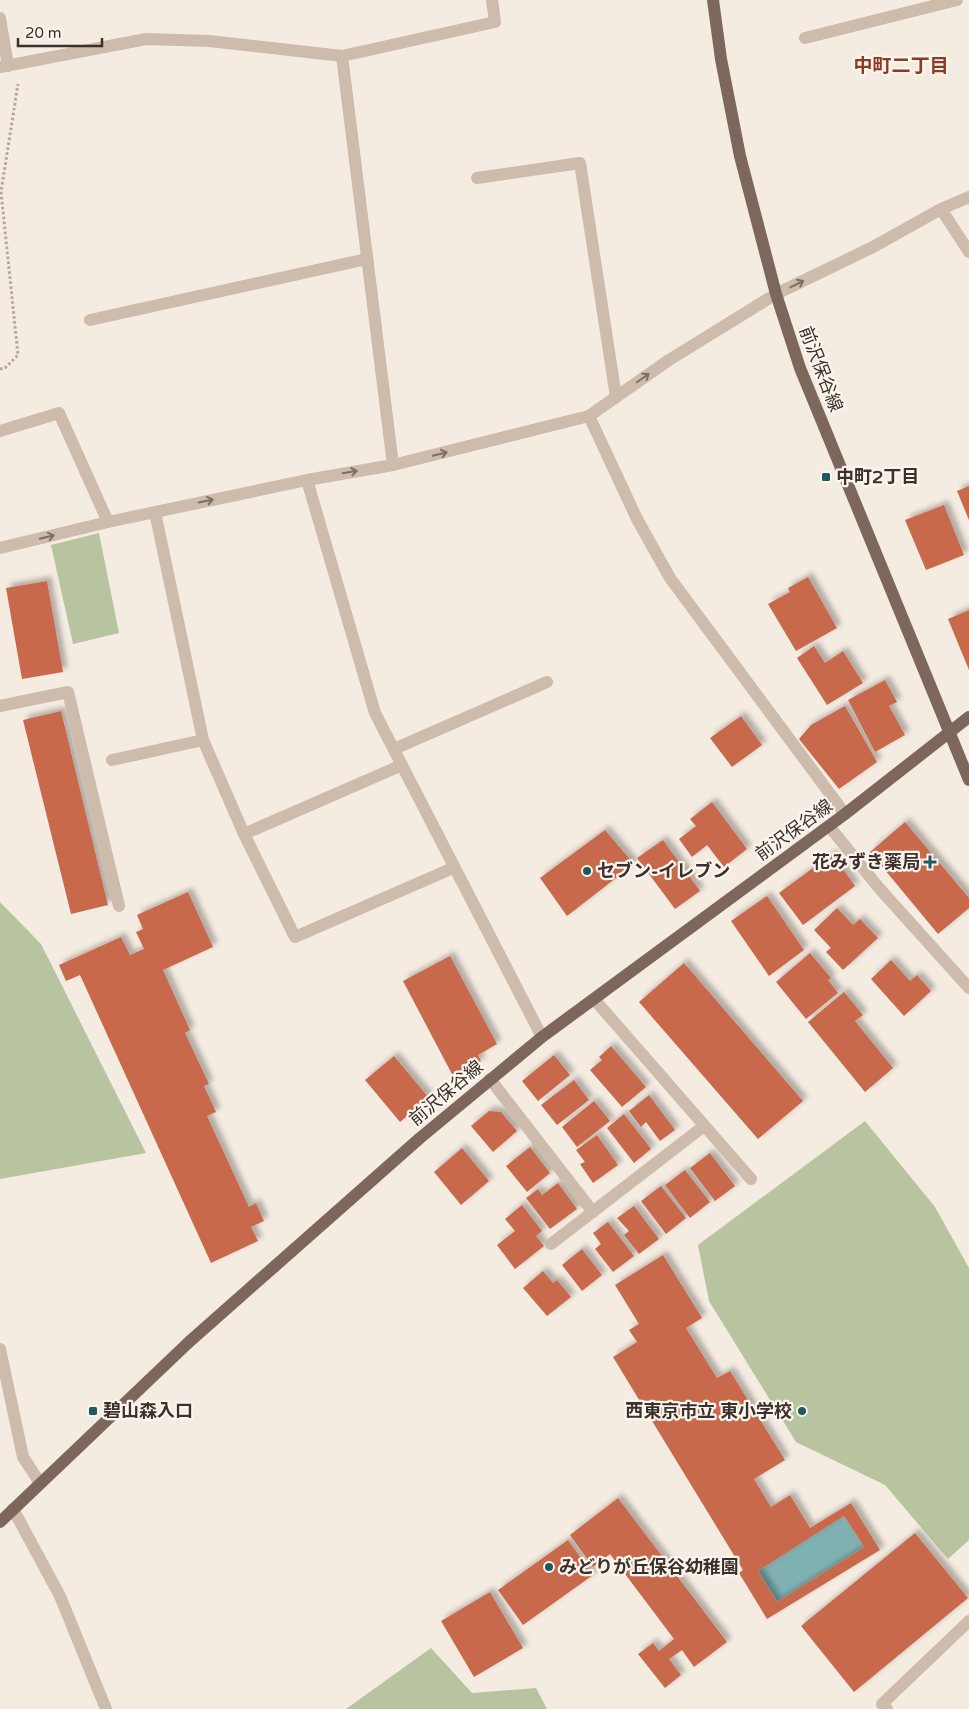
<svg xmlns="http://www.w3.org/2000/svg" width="969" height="1709" viewBox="0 0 969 1709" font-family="'Varela Round','Noto Sans JP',sans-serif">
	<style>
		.green { fill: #b8c4a0 }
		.water { fill: #7fb0b2 }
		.building { fill: #c8694b; fill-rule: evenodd; filter: url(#shadow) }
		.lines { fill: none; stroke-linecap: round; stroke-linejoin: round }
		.path { stroke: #b9a596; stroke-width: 3; stroke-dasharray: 2.5 2.5; stroke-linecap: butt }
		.minor { stroke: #cdbbac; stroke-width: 12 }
		.major { stroke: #7d675c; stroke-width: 12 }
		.oneway { stroke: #7d6f65 }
		.poi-dot { fill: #1f5a5e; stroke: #fbf5ee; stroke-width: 2 }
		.labels { text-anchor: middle; stroke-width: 4.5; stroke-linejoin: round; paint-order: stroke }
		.street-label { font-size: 18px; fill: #3b302b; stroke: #fbf5ee }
		.poi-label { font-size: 18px; font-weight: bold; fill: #3b302b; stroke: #fbf5ee; text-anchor: start }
		.neighbourhood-label { font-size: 19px; font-weight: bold; fill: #8c3b22; stroke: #fbf5ee }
	</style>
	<defs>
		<filter id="shadow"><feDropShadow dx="4.5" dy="-4.5" stdDeviation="2.5" flood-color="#0004"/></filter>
	</defs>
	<rect width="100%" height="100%" fill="#f4ebe1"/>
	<path class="green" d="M 99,533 L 119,633 L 73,644 L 51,545 Z
		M 0,902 L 41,944 L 146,1153 L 0,1179 Z
		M 865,1121 L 935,1207 L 969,1268 L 969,1540 L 948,1559 L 885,1485 L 796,1442 L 709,1301 L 698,1245 Z
		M 431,1648 L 472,1693 L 536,1688 L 547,1709 L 346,1709 Z"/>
	<path class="water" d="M 844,1516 L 864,1547 L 777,1602 L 758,1571 Z"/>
	<path class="building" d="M 969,486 L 969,520 L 957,491 Z
		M 944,505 L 964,555 L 926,570 L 905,520 Z
		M 808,577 L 837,628 L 796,651 L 768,604 L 790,592 L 788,588 Z
		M 47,581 L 63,672 L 22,679 L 6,588 Z
		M 969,610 L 969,670 L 948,619 Z
		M 814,646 L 825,663 L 843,651 L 863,683 L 827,705 L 797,658 Z
		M 885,680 L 897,702 L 889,706 L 905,735 L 875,752 L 848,700 Z
		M 845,706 L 877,762 L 839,789 L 799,739 L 811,725 Z
		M 61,711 L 108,905 L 71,914 L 23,720 Z
		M 741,716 L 762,745 L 732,767 L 710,738 Z
		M 712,802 L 747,849 L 724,867 L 707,845 L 692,857 L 679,839 L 696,826 L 690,819 Z
		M 905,822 L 969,898 L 969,908 L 938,934 L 870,852 Z
		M 605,830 L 634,864 L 567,916 L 540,878 Z
		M 663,840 L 700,891 L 675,909 L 637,858 Z
		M 832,854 L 855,886 L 803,925 L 779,893 Z
		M 188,892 L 213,947 L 163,970 L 190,1030 L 185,1033 L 209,1084 L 204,1086 L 216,1112 L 207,1116 L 249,1207 L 256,1203 L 264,1221 L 251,1227 L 258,1241 L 211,1263 L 80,975 L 66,981 L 59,965 L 121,937 L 130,955 L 144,949 L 136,932 L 143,929 L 137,915 Z
		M 767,896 L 804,950 L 769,976 L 731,921 Z
		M 837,908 L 853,925 L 860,919 L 878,938 L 843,970 L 826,952 L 831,948 L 814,930 Z
		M 810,953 L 831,978 L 828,980 L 838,993 L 806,1019 L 776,982 Z
		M 450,956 L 497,1044 L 478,1055 L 481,1061 L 453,1076 L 403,981 Z
		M 891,960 L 910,981 L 917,975 L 931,991 L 904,1016 L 871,979 Z
		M 684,963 L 803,1101 L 758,1139 L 639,1002 Z
		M 844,992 L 863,1015 L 855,1021 L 893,1068 L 865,1092 L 808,1022 Z
		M 611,1046 L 646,1087 L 622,1107 L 590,1070 L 602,1060 L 599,1057 Z
		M 554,1055 L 570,1075 L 538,1101 L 522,1081 Z
		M 394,1056 L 429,1098 L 400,1122 L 365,1080 Z
		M 574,1080 L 589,1100 L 557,1125 L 541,1105 Z
		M 649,1095 L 675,1130 L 660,1141 L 646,1122 L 641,1127 L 629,1111 Z
		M 594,1101 L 610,1121 L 577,1147 L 562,1127 Z
		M 489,1111 L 501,1112 L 517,1131 L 493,1152 L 471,1126 Z
		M 624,1114 L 651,1149 L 634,1163 L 607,1128 Z
		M 597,1135 L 618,1165 L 593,1183 L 580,1164 L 585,1162 L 576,1150 Z
		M 530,1147 L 550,1173 L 527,1192 L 506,1166 Z
		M 462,1148 L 489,1181 L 461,1205 L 434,1172 Z
		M 710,1153 L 735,1186 L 715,1201 L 690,1168 Z
		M 685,1170 L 710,1202 L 690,1218 L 665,1185 Z
		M 558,1183 L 577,1209 L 550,1229 L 526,1198 L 538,1189 L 542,1195 Z
		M 661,1186 L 686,1218 L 666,1234 L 641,1201 Z
		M 522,1205 L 542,1231 L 536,1236 L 544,1246 L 515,1269 L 497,1245 L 515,1231 L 505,1219 Z
		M 634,1206 L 659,1239 L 639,1254 L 624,1235 L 629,1231 L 617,1218 Z
		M 608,1222 L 634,1256 L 613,1272 L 595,1249 L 601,1244 L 593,1233 Z
		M 582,1249 L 602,1275 L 582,1291 L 562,1265 Z
		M 663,1255 L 702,1318 L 686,1328 L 717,1378 L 730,1371 L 785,1460 L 754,1479 L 771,1507 L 790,1495 L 810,1528 L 851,1503 L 880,1550 L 767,1619 L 739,1573 L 743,1570 L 613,1357 L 637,1342 L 629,1330 L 639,1324 L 615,1285 ZM 844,1516 L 864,1547 L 777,1602 L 758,1571 Z
		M 543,1271 L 553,1283 L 557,1280 L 571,1297 L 547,1316 L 523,1288 Z
		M 618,1498 L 727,1642 L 694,1667 L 682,1650 L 669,1659 L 681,1675 L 665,1688 L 638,1654 L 653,1643 L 659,1651 L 674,1639 L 610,1554 L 593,1567 L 570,1535 Z
		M 915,1533 L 968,1598 L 854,1692 L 801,1626 Z
		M 568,1540 L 593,1575 L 523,1625 L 498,1590 Z
		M 490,1592 L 523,1648 L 474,1677 L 441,1621 Z"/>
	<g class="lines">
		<path class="path" d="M 0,369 L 5,368 L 18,355 L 1,192 L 18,84"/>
		<path class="minor" d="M 0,18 L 8,66
			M 805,38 L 957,0
			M 342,56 L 393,465
			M 0,67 L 146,39 L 209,41 L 342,56 L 495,22 L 492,0
			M 477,178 L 580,163 L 616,397
			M 941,209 L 969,252
			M 90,320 L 367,259
			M 589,416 L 637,519 L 670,578 L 845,814
			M 0,431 L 59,413 L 108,522
			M 307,480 L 375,713 L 542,1037
			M 155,512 L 203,740 L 244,834
			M 0,548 L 108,522 L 307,480 L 393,465 L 589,416 L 669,360 L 776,294 L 873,247 L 941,209 L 969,197
			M 0,706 L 68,692 L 119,906
			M 394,749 L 547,682
			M 112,760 L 203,740
			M 402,765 L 244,834 L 295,937 L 453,868
			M 829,826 L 879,888 L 969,988
			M 594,999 L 751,1179
			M 490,1079 L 593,1212
			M 551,1244 L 704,1126
			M 0,1349 L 23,1457 L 40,1483
			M 13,1509 L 60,1596 L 106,1709
			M 887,1709 L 882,1704 L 969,1621"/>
		<path class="major" d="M 713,0 L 721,59 L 740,156 L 776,294 L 800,368 L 969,780
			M 0,1522 L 189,1342 L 420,1138 L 542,1037 L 845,814 L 969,717"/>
	</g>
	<defs><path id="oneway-shaft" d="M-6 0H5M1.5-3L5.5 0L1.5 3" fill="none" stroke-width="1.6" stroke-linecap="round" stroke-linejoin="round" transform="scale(1.25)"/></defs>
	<g class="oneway">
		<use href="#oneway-shaft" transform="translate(797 284) rotate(-26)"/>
		<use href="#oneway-shaft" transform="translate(643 378) rotate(-35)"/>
		<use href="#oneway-shaft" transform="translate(440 454) rotate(-14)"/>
		<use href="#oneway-shaft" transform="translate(350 472) rotate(-9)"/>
		<use href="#oneway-shaft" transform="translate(206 501) rotate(-12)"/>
		<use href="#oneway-shaft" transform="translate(47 537) rotate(-14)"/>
	</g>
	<g class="poi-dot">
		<rect x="821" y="472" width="10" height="10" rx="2.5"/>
		<path d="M927.5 854.5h5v5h5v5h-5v5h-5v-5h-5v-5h5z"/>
		<circle cx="587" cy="871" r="5"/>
		<rect x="88" y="1406" width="10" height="10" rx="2.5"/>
		<circle cx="802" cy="1411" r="5"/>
		<circle cx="549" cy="1567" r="5"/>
	</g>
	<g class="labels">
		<g class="street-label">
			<text transform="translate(821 369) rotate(69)" y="6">前沢保谷線</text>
			<text transform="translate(794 830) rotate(-36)" y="6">前沢保谷線</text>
			<text transform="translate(446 1093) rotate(-40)" y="6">前沢保谷線</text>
		</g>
		<g class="poi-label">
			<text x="836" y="483">中町2丁目</text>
			<text x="920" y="868" text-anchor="end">花みずき薬局</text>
			<text x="597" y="877">セブン-イレブン</text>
			<text x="103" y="1417">碧山森入口</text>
			<text x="792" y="1417" text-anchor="end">西東京市立 東小学校</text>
			<text x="559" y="1573">みどりが丘保谷幼稚園</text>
		</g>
		<g class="neighbourhood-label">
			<text x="901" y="72">中町二丁目</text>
		</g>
	</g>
	<path d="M18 38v8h84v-8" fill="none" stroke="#3b302b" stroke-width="2.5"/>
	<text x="25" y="38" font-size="15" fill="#3b302b" stroke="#fbf5ee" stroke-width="4" paint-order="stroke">20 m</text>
</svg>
